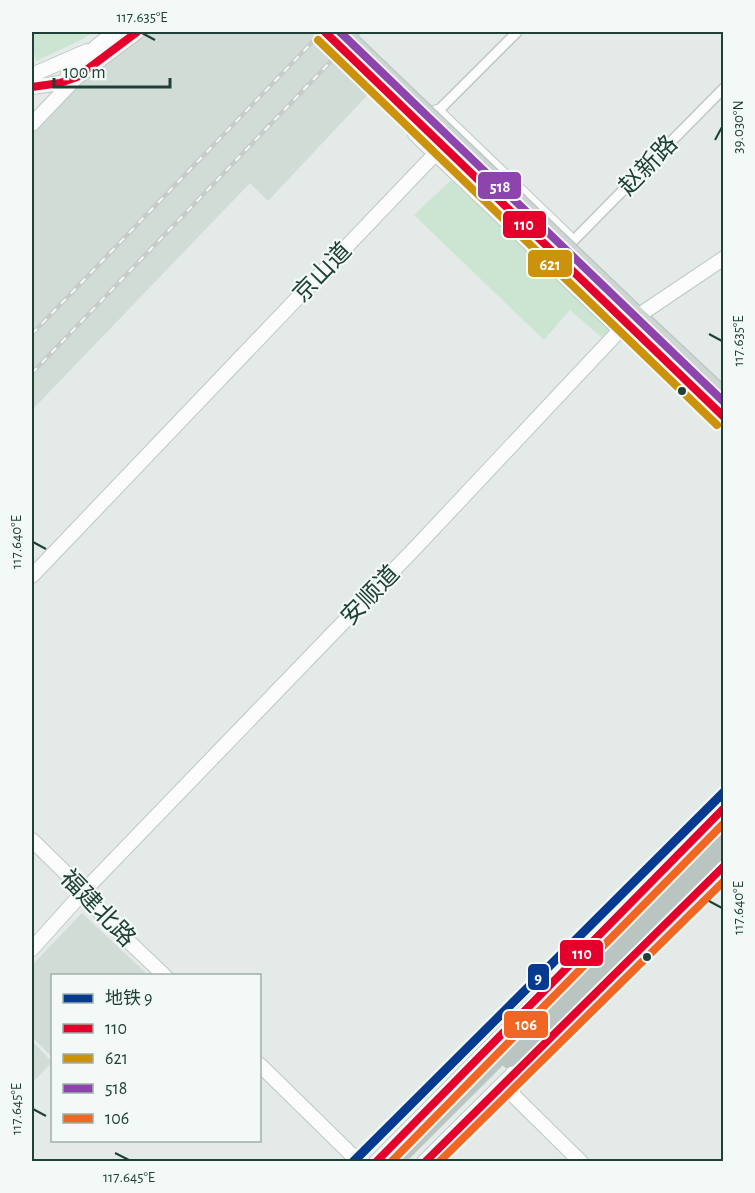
<svg xmlns="http://www.w3.org/2000/svg" width="755" height="1193" viewBox="0 0 755 1193" font-family="'Alegreya Sans','Noto Sans SC',sans-serif">
	<style>
		.built { fill: #d1dcd7 }
		.green { fill: #cce5d3 }
		.lines { fill: none; stroke-linecap: round; stroke-linejoin: round }
		.street-casing { stroke: #c1c7c4; stroke-width: 12 }
		.secondary-casing { stroke: #bfc8c4; stroke-width: 16 }
		.primary-casing { stroke: #bcc7c3; stroke-width: 18 }
		.highway-casing { stroke: #bcc7c3; stroke-width: 20 }
		.street { stroke: #fbfcfb; stroke-width: 9 }
		.secondary { stroke: #fbfcfb; stroke-width: 14 }
		.primary { stroke: #cdd6d3; stroke-width: 15 }
		.highway { stroke: #bac4c1; stroke-width: 16 }
		.rail-casing { stroke: #c7cbca; stroke-width: 4.5 }
		.rail { stroke: #f2f9f6; stroke-width: 2; stroke-dasharray: 7; stroke-linecap: butt }
		.primary-bridge-casing { stroke: #bcc7c3; stroke-width: 18; stroke-linecap: butt }
		.primary-bridge { stroke: #cdd6d3; stroke-width: 15 }
		.bus-1-casing { stroke: #f2f9f6; stroke-width: 12 }
		.bus-2-casing { stroke: #f2f9f6; stroke-width: 12 }
		.bus-3-casing { stroke: #f2f9f6; stroke-width: 12 }
		.bus-4-casing { stroke: #f2f9f6; stroke-width: 12 }
		.bus-1 { stroke: #e4002b; stroke-width: 8 }
		.bus-2 { stroke: #cc920b; stroke-width: 8 }
		.bus-3 { stroke: #8e44ad; stroke-width: 8 }
		.bus-4 { stroke: #f26522; stroke-width: 8 }
		.metro-1-casing { stroke: #f2f9f6; stroke-width: 14 }
		.metro-1 { stroke: #063a91; stroke-width: 9 }
		.ticks { fill: none; stroke: #1f4037; stroke-width: 2 }
		.bus-dot { fill: #1f4037; stroke: #f2f9f6; stroke-width: 2 }
		.labels { text-anchor: middle; stroke-width: 4.5; stroke-linejoin: round; paint-order: stroke }
		.street-label { font-size: 24px; fill: #1f4037; stroke: #f2f9f6 }
		.line-badge { stroke: #f2f9f6; stroke-width: 2 }
		.badge-label { font-size: 16px; text-anchor: middle; font-weight: bold; fill: #fff }
		.neatline { fill: none; stroke: #1f4037; stroke-width: 2 }
		.ticks-label { font-size: 15px; text-anchor: middle; fill: #1f4037 }
	</style>
	<rect width="100%" height="100%" fill="#e4eae7"/>
	<path class="built" d="M 145,32 L 316,32 L 375,87 L 268,201 L 250,183 L 32,410 L 32,132 L 76,85 Z
		M 82,913 L 148,975 L 52,976 L 52,1057 L 32,1037 L 32,965 Z
		M 32,1041 L 52,1062 L 32,1083 Z"/>
	<path class="green" d="M 32,32 L 93,32 L 83,39 L 36,61 L 32,42 Z
		M 451,180 L 610,329 L 602,338 L 570,310 L 544,340 L 414,215 Z"/>
	<g class="lines">
		<g class="street-casing">
			<path id="street" d="M 437,112 L 517,32
				M 572,242 L 724,88"/>
		</g>
		<g class="secondary-casing">
			<path id="secondary" d="M 68,74 L 97,46 L 115,32
				M 32,75 L 87,51
				M 32,87 L 60,83 L 73,79
				M 32,124 L 77,77 L 137,32
				M 567,237 L 437,112 L 415,134 L 620,330
				M 32,576 L 435,154
				M 32,840 L 84,891 L 104,918 L 165,976
				M 32,949 L 84,891 L 418,545 L 620,330 L 626,324 L 724,258
				M 260,1065 L 359,1162
				M 517,1071 C 512,1080 509,1088 515,1097 L 581,1162
				M 376,1162 L 545,991 L 724,807
				M 424,1162 L 575,1012 L 724,866"/>
		</g>
		<g class="primary-casing">
			<path id="primary" d="M 626,304 L 724,396
				M 617,315 L 724,417"/>
		</g>
		<g class="highway-casing">
			<path id="highway" d="M 545,991 L 568,973
				M 510,1059 L 724,847
				M 392,1162 L 578,976 L 724,825"/>
		</g>
		<use href="#street" class="street"/>
		<use href="#secondary" class="secondary"/>
		<use href="#primary" class="primary"/>
		<use href="#highway" class="highway"/>
		<g class="rail-casing">
			<path id="rail" d="M 32,334 L 322,32
				M 32,373 L 359,32"/>
		</g>
		<use href="#rail" class="rail"/>
		<g class="primary-bridge-casing">
			<path id="primary-bridge" d="M 325,32 L 617,315
				M 342,32 L 626,304"/>
		</g>
		<use href="#primary-bridge" class="primary-bridge"/>
		<g class="bus-1-casing">
			<path id="bus-1" d="M 325,32 L 724,417
				M 32,87 L 60,83 L 77,77 L 137,32
				M 376,1162 L 724,808
				M 425,1162 L 724,866"/>
		</g>
		<g class="bus-2-casing">
			<path id="bus-2" d="M 318,40 L 717,425"/>
		</g>
		<g class="bus-3-casing">
			<path id="bus-3" d="M 340,32 L 724,402"/>
		</g>
		<g class="bus-4-casing">
			<path id="bus-4" d="M 391,1162 L 724,823
				M 439,1162 L 724,881"/>
		</g>
		<use href="#bus-1" class="bus-1"/>
		<use href="#bus-2" class="bus-2"/>
		<use href="#bus-3" class="bus-3"/>
		<use href="#bus-4" class="bus-4"/>
		<g class="metro-1-casing">
			<path id="metro-1" d="M 353,1162 L 724,792"/>
		</g>
		<use href="#metro-1" class="metro-1"/>
	</g>
	<path class="ticks" d="M 142,33 L 155,40M 715,140 L 722,127M 709,334 L 722,341M 33,542 L 46,549M 709,901 L 722,908M 33,1109 L 46,1116M 115,1153 L 129,1160"/>
	<g class="bus-dot">
		<circle cx="682" cy="391" r="5"/>
		<circle cx="647" cy="957" r="5"/>
	</g>
	<g class="labels">
		<g class="street-label">
			<text transform="translate(648 165) rotate(-46)" y="8">赵新路</text>
			<text transform="translate(322 272) rotate(-46)" y="8">京山道</text>
			<text transform="translate(370 595) rotate(-46)" y="8">安顺道</text>
			<text transform="translate(98 908) rotate(46)" y="8">福建北路</text>
		</g>
	</g>
	<g class="line-badge">
		<rect x="477" y="171" width="45" height="29" rx="6" fill="#8e44ad"/>
		<rect x="502" y="210" width="45" height="29" rx="6" fill="#e4002b"/>
		<rect x="527" y="249" width="46" height="29" rx="6" fill="#cc920b"/>
		<rect x="559" y="939" width="45" height="28" rx="6" fill="#e4002b"/>
		<rect x="527" y="963" width="23" height="28" rx="6" fill="#063a91"/>
		<rect x="503" y="1010" width="46" height="29" rx="6" fill="#f26522"/>
	</g>
	<g class="badge-label">
		<text x="500" y="192">518</text>
		<text x="524" y="230">110</text>
		<text x="550" y="270">621</text>
		<text x="582" y="959">110</text>
		<text x="538" y="983">9</text>
		<text x="526" y="1030">106</text>
	</g>
	<rect width="755" height="1193" fill="none" stroke="#f2f9f6" stroke-width="66"/>
	<rect x="51" y="974" width="210" height="168" fill="#f2f9f6" stroke="#9eafaa" stroke-width="1.5"/>
	<rect x="63" y="994" width="30" height="9" fill="#063a91" stroke="#9eafaa" stroke-width="1.5"/>
	<text x="105" y="1004" font-size="18" fill="#1f4037">地铁 9</text>
	<rect x="63" y="1024" width="30" height="9" fill="#e4002b" stroke="#9eafaa" stroke-width="1.5"/>
	<text x="105" y="1034" font-size="18" fill="#1f4037">110</text>
	<rect x="63" y="1054" width="30" height="9" fill="#cc920b" stroke="#9eafaa" stroke-width="1.5"/>
	<text x="105" y="1064" font-size="18" fill="#1f4037">621</text>
	<rect x="63" y="1084" width="30" height="9" fill="#8e44ad" stroke="#9eafaa" stroke-width="1.5"/>
	<text x="105" y="1094" font-size="18" fill="#1f4037">518</text>
	<rect x="63" y="1114" width="30" height="9" fill="#f26522" stroke="#9eafaa" stroke-width="1.5"/>
	<text x="105" y="1124" font-size="18" fill="#1f4037">106</text>
	<path d="M54 78v9h116v-9" fill="none" stroke="#1f4037" stroke-width="3"/>
	<text x="63" y="78" font-size="18" fill="#1f4037" stroke="#f2f9f6" stroke-width="4.5" paint-order="stroke">100 m</text>
	<rect x="33" y="33" width="689" height="1127" class="neatline"/>
	<g class="ticks-label">
		<text x="142" y="22">117.635°E</text>
		<text transform="translate(738 127) rotate(-90)" y="5">39.030°N</text>
		<text transform="translate(738 341) rotate(-90)" y="5">117.635°E</text>
		<text transform="translate(16 542) rotate(-90)" y="5">117.640°E</text>
		<text transform="translate(738 908) rotate(-90)" y="5">117.640°E</text>
		<text transform="translate(16 1109) rotate(-90)" y="5">117.645°E</text>
		<text x="129" y="1182">117.645°E</text>
	</g>
</svg>
